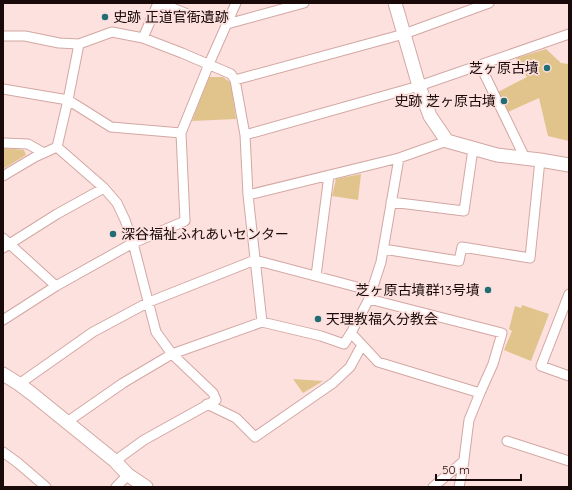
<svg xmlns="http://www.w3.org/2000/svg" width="572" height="490" viewBox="0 0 572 490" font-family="Quicksand,'Noto Sans JP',sans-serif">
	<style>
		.green { fill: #e1c48c }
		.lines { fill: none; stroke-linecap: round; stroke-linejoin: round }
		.street-casing { stroke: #d3a7a3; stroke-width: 11 }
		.secondary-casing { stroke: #d3a7a3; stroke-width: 15 }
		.street { stroke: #fff; stroke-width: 9 }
		.secondary { stroke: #fff; stroke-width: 13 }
		.poi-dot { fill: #226d74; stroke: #fde1de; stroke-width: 1.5 }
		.labels { text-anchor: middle; stroke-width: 3.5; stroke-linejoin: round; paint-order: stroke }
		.poi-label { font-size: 14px; fill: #190a09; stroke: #fde1de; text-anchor: start }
	</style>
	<rect width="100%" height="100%" fill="#fde1de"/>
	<path class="green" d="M 546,49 L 561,63 L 569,64 L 569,141 L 548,136 L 539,98 L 508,112 L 498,92 L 527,77 L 516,58 Z
		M 209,77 L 223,77 L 231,83 L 236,119 L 192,121 Z
		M 3,148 L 24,150 L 26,155 L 3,169 Z
		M 361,174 L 358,200 L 332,196 L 336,179 Z
		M 522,305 L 549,314 L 531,361 L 504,350 L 512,331 L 509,329 L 515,306 L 521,308 Z
		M 293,379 L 323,381 L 303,393 Z"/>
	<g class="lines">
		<g class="street-casing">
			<path id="street" d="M 160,3 L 190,15
				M 227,24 L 304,3
				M 3,36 L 25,36 L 59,43 L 79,44 L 112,32 L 143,38 L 182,53 L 231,74 L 235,80 L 245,135 L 248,195 L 262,322
				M 143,38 L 158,3
				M 480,65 L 525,158
				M 235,80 L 404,34 L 489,3
				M 3,89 L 68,100 L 111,127 L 181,133
				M 245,135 L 419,86 L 569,34
				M 3,143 L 28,144 L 44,153
				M 57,147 L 104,188 L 117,203 L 125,220 L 133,243 L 156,332 L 172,354 L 213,393 L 216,400 L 144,440 L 115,461
				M 57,147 L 68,100 L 79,44
				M 3,176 L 35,157 L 57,147
				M 248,195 L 399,158 L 447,141
				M 391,202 L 464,211 L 473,149
				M 3,238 L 56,286
				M 3,248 L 57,214 L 104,188
				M 383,249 L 459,261 L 462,247 L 530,258 L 540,160
				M 316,276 L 329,175
				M 569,294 L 541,366 L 569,376
				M 369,299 L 502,333 L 493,364 L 480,393 L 469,420 L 463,467 L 459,487
				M 3,320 L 56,286 L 133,243 L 185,221 L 181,133 L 209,64 L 236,3
				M 351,333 L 378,362 L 480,393
				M 19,384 L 93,332 L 149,302 L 255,260 L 372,291
				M 207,404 L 236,418 L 255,437 L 333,383 L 350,367 L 362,345
				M 67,422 L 123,383 L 172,354 L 262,322 L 321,336 L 344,344 L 351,333 L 369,299 L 381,262 L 399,158
				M 507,441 L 569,461
				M 3,452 L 18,463 L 46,487
				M 116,487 L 128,475
				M 433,487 L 464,461"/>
		</g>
		<g class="secondary-casing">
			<path id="secondary" d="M 395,3 L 419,86 L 430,116 L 447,141 L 497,155 L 540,160 L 569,165
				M 3,374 L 19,384 L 31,393 L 115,461 L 128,475 L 146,487"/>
		</g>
		<use href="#street" class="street"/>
		<use href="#secondary" class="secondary"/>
	</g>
	<g class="poi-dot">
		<circle cx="105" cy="17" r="4"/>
		<circle cx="547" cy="68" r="4"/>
		<circle cx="504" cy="101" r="4"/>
		<circle cx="113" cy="234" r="4"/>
		<circle cx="488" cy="290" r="4"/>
		<circle cx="318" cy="319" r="4"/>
	</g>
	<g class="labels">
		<g class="poi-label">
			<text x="113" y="22">史跡 正道官衙遺跡</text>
			<text x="539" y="73" text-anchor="end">芝ヶ原古墳</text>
			<text x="496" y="106" text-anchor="end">史跡 芝ヶ原古墳</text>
			<text x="121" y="239">深谷福祉ふれあいセンター</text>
			<text x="480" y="295" text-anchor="end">芝ヶ原古墳群13号墳</text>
			<text x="326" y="324">天理教福久分教会</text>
		</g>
	</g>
	<rect width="572" height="490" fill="none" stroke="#190a09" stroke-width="8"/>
	<path d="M436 474v6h85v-6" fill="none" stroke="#190a09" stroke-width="2"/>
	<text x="442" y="474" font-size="12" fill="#190a09" stroke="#fde1de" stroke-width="3" paint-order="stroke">50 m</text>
</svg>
